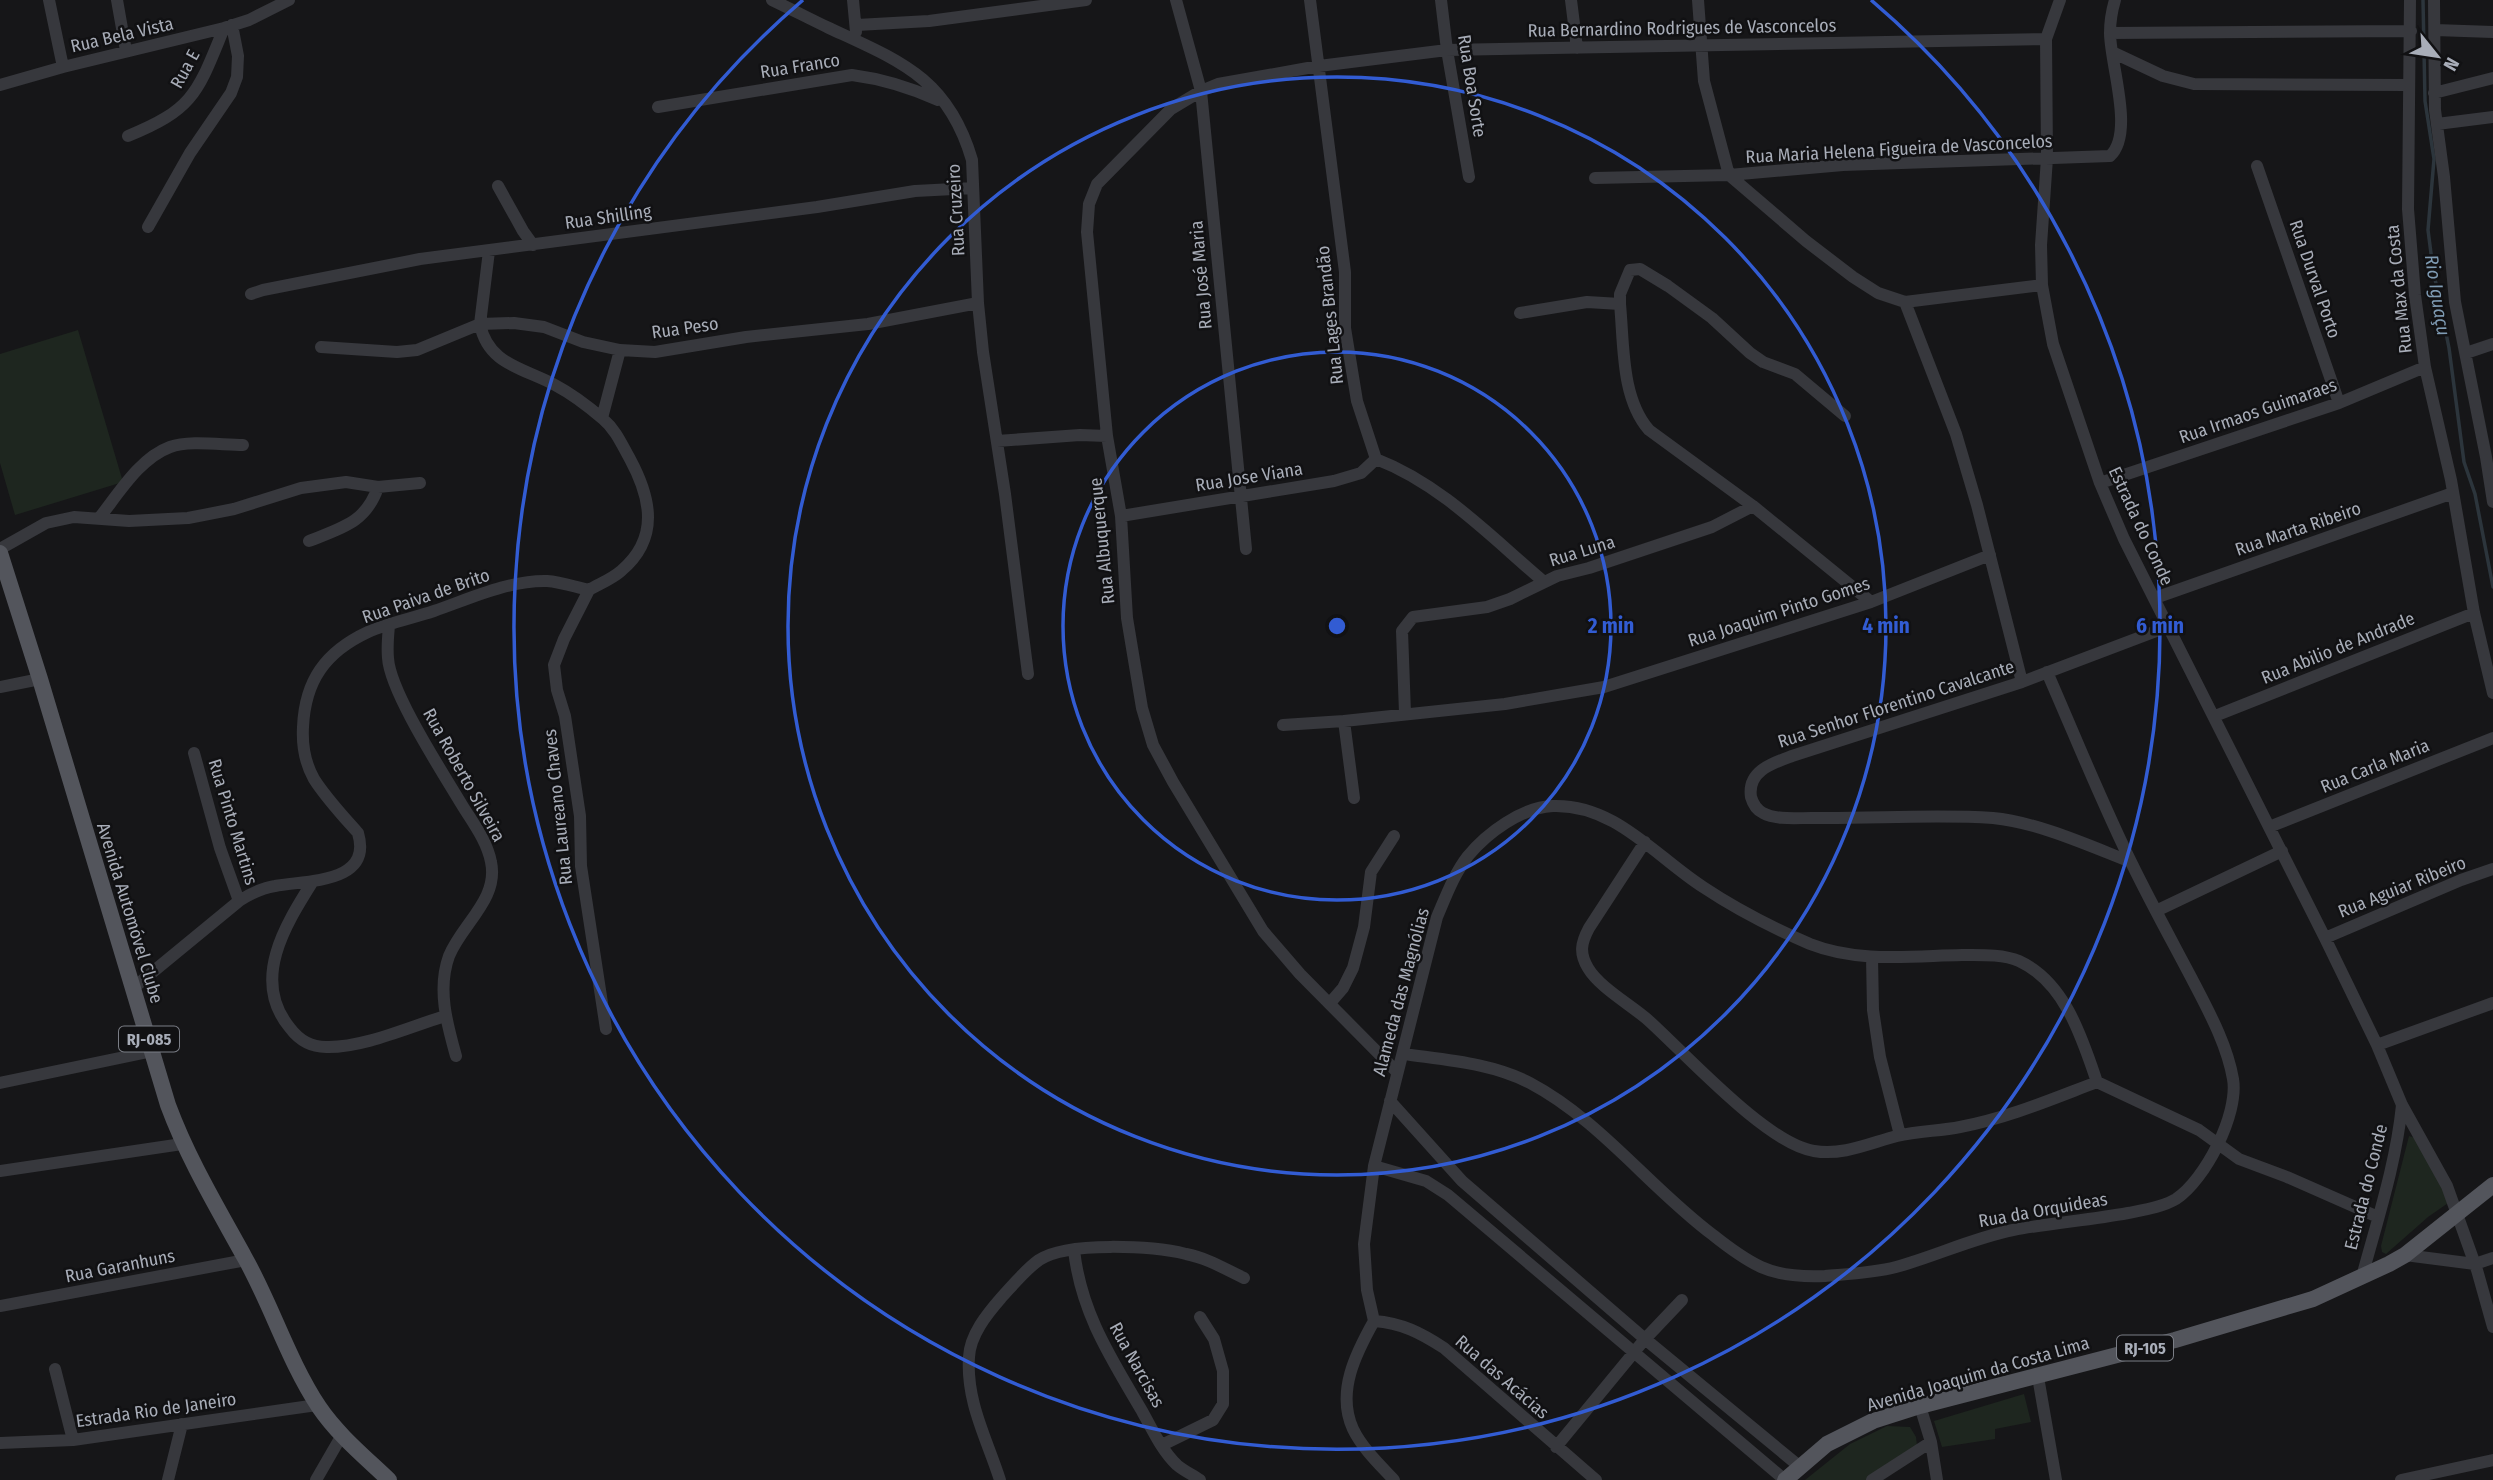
<svg xmlns="http://www.w3.org/2000/svg" width="2493" height="1480" viewBox="0 0 2493 1480" font-family="'Fira Sans Condensed',sans-serif">
	<style>
		.green { fill: #1e261f }
		.lines { fill: none; stroke-linecap: round; stroke-linejoin: round }
		.stream { stroke: #2c353c; stroke-width: 3.5 }
		.minor { stroke: #37383d; stroke-width: 12 }
		.major { stroke: #53555c; stroke-width: 16 }
		.ring { fill: none; stroke: #325cd3; stroke-width: 3.5 }
		.labels { text-anchor: middle; stroke-width: 5; stroke-linejoin: round; paint-order: stroke }
		.shield { fill: #111113; stroke: #7b7e86; stroke-width: 2 }
		.shield-label { font-size: 16px; font-weight: bold; fill: #a8adb8 }
		.street-label { font-size: 18px; fill: #a8adb8; stroke: #111113 }
		.water-label { font-size: 19px; font-style: italic; fill: #7f9bb3; stroke: #111113 }
		.centre { fill: #325cd3; stroke: #111113; stroke-width: 3.5 }
		.ring-label { font-size: 21px; text-anchor: middle; font-weight: bold; fill: #325cd3; stroke: #111113; stroke-width: 5; stroke-linejoin: round; paint-order: stroke }
	</style>
	<rect width="100%" height="100%" fill="#161618"/>
	<path class="green" d="M 78,330 L 123,482 L 15,515 L 0,463 L 0,354 Z
		M 2409,1136 L 2419,1139 L 2451,1201 L 2428,1217 L 2386,1254 L 2382,1252 L 2381,1246 Z
		M 2024,1394 L 2031,1422 L 1995,1429 L 1995,1439 L 1942,1447 L 1934,1421 Z
		M 1887,1426 L 1910,1427 L 1916,1437 L 1917,1446 L 1870,1480 L 1805,1480 L 1850,1444 Z"/>
	<g class="lines">
		<path class="stream" d="M 2423,0 L 2425,101 L 2434,159 L 2428,230 L 2433,269 L 2449,348 L 2464,462 L 2475,494 L 2493,587"/>
		<path class="minor" d="M 49,0 L 63,67
			M 117,0 L 126,51
			M 772,0 C 791,9 810,19 829,28 C 900,61 948,78 972,160 L 978,303 L 983,352 L 1005,494 L 1028,674
			M 853,0 L 856,32
			M 1176,0 L 1201,91 L 1246,549
			M 1310,0 L 1345,272 L 1345,328 L 1357,401 L 1376,459 C 1441,484 1490,536 1543,581
			M 1441,0 L 1447,50 L 1469,177
			M 1571,0 L 1577,48
			M 1698,0 L 1704,81 L 1729,175
			M 2060,0 L 2046,39 L 2047,158 L 2041,245 L 2042,285 L 2053,344 L 2100,483 L 2124,539 L 2325,938 L 2377,1045 L 2402,1105 L 2447,1186 L 2477,1270 L 2493,1327
			M 2410,0 L 2408,209 L 2415,295 L 2425,367 L 2451,480 L 2474,613 L 2493,693
			M 2434,0 L 2435,110 L 2444,177 L 2455,302 L 2486,457 L 2493,502
			M 857,25 L 929,21 L 1086,0
			M 2435,30 L 2493,32
			M 2110,33 L 2411,31
			M 2112,52 L 2163,76 L 2194,84 L 2407,85
			M 0,85 L 63,67 L 224,28 L 249,20 L 289,0
			M 2434,93 L 2493,78
			M 658,107 L 852,75 C 883,79 909,87 938,100
			M 2437,124 L 2493,117
			M 128,136 C 195,109 198,91 224,28
			M 2257,166 L 2339,403
			M 1729,175 L 1806,241 L 1853,277 L 1878,293 L 1905,302 L 1956,434 L 1977,505 L 2022,682
			M 1595,178 L 1729,175 L 1843,165 L 2110,156 C 2135,133 2110,64 2110,33 C 2110,22 2112,10 2115,0
			M 498,186 L 523,231 L 533,245
			M 148,227 L 190,153 L 231,93 L 237,77 L 238,56 L 232,25
			M 251,294 L 263,290 L 420,259 L 817,207 L 915,191 L 973,188
			M 1905,302 L 2042,285
			M 1520,313 L 1587,302 L 1620,304
			M 321,347 L 397,352 L 417,350 L 480,324 L 514,323 L 544,327 L 583,342 L 620,350 L 655,352 L 746,337 L 868,324 L 978,303
			M 2466,353 L 2493,344
			M 1845,416 L 1795,374 L 1763,362 L 1750,353 L 1712,318 L 1668,286 L 1640,269 L 1630,270 L 1620,294 L 1620,304 C 1624,345 1621,398 1649,430 L 1753,506 L 1871,602
			M 602,418 L 620,350
			M 997,441 L 1080,435 L 1107,436
			M 2100,483 L 2339,403 L 2425,367
			M 1121,516 L 1334,481 L 1361,473 L 1376,459
			M 100,517 C 119,493 140,458 170,447 C 189,440 222,445 243,445
			M 309,541 C 341,528 366,523 378,487
			M 0,549 L 46,523 L 74,517 L 129,521 L 188,518 L 234,509 L 301,488 L 346,482 L 378,487 L 420,483
			M 589,590 L 564,639 L 554,665 L 557,690 L 565,716 L 580,816 L 581,866 L 606,1029
			M 2155,598 L 2453,493
			M 389,626 C 388,636 387,647 388,658 C 390,692 443,773 462,805 C 473,823 487,841 491,862 C 499,899 462,924 449,956 C 437,989 447,1024 456,1056
			M 0,687 L 40,679
			M 1405,713 L 1402,631 L 1413,617 L 1487,607 L 1510,599 L 1557,576 L 1589,568 L 1712,527 L 1753,506
			M 2215,716 L 2474,613
			M 1344,721 L 1354,798
			M 1283,725 L 1344,721 L 1505,704 L 1604,687 L 1871,602 L 1990,555
			M 194,753 L 220,848 L 239,901
			M 2269,827 L 2493,738
			M 1645,842 L 1589,928 C 1581,943 1579,953 1588,968 C 1599,987 1631,1005 1648,1020 C 1686,1054 1767,1144 1814,1151 C 1843,1156 1870,1143 1897,1136 C 1918,1131 1940,1131 1960,1127 C 2008,1118 2052,1099 2097,1082 L 2199,1130 L 2239,1159 L 2287,1177 L 2378,1217
			M 2131,862 C 2090,846 2037,822 1993,818 C 1932,814 1871,819 1811,818 C 1796,818 1776,820 1763,813 C 1757,810 1753,804 1751,797 C 1747,771 1773,763 1792,756 L 2022,682 L 2167,627
			M 313,881 C 286,924 250,980 290,1028 C 299,1040 310,1047 326,1047 C 363,1048 409,1027 445,1016
			M 2156,911 L 2282,851
			M 2325,938 L 2461,880 L 2493,869
			M 1872,957 L 1873,1010 L 1880,1057 L 1900,1135
			M 132,989 L 239,901 C 250,894 261,888 275,886 C 306,880 373,884 358,833 C 343,816 326,798 314,779 C 305,763 302,745 303,727 C 305,681 325,652 368,632 C 388,623 413,618 434,611 C 469,599 509,580 547,581 C 561,582 575,587 589,590 C 599,584 612,579 621,571 C 660,538 651,498 630,459 C 622,445 616,430 603,419 C 589,407 572,394 555,385 C 524,368 488,365 480,324 L 489,251
			M 1330,1003 L 1343,988 L 1353,968 L 1364,927 L 1371,872 L 1394,836
			M 2377,1045 L 2493,1003
			M 1404,1054 C 1446,1060 1492,1063 1530,1083 C 1600,1120 1650,1188 1713,1235 C 1728,1247 1744,1259 1761,1267 C 1781,1276 1803,1277 1825,1276 C 1848,1274 1873,1273 1896,1267 C 1936,1256 1973,1238 2013,1230 C 2051,1223 2090,1220 2128,1213 C 2143,1210 2163,1207 2176,1199 C 2205,1180 2239,1114 2233,1079 C 2227,1044 2208,1010 2192,979 C 2172,941 2151,903 2132,864 C 2101,801 2075,736 2047,672
			M 1397,1072 L 1300,974 L 1263,931 L 1173,782 L 1153,745 L 1142,708 L 1127,618 L 1121,516 L 1107,436 L 1087,232 L 1089,204 L 1097,184 L 1171,109 L 1201,91 L 1218,84 L 1319,66 L 1447,50 L 2046,39
			M 0,1083 L 153,1051
			M 1390,1101 L 1462,1181 L 1645,1339 L 1799,1466
			M 1374,1166 L 1426,1181 L 1448,1195 L 1785,1480
			M 0,1171 L 182,1144
			M 1074,1250 C 1081,1313 1111,1358 1142,1411 C 1152,1429 1162,1451 1177,1465 C 1184,1471 1193,1475 1200,1480
			M 2405,1255 L 2475,1264 L 2493,1258
			M 2362,1277 C 2377,1221 2396,1164 2402,1105
			M 0,1306 L 246,1260
			M 1374,1321 L 1367,1290 L 1364,1244 L 1374,1166 L 1437,917 C 1446,896 1454,874 1468,856 C 1487,833 1522,807 1553,806 C 1615,804 1655,856 1703,887 C 1736,909 1773,928 1810,944 C 1858,963 1911,956 1962,955 C 1980,955 2003,954 2019,961 C 2065,982 2082,1038 2097,1082
			M 1374,1321 C 1402,1323 1421,1333 1444,1348 L 1596,1480
			M 1374,1321 C 1356,1353 1336,1392 1353,1429 C 1362,1448 1380,1465 1394,1480
			M 55,1369 L 73,1440
			M 2038,1377 L 2056,1480
			M 1920,1406 L 1931,1442 L 1937,1480
			M 0,1443 L 73,1440 L 317,1405
			M 1162,1445 L 1213,1420 L 1223,1404 L 1223,1371 L 1214,1339 L 1200,1317
			M 1556,1447 L 1645,1339 L 1682,1300
			M 168,1480 L 182,1424
			M 316,1480 L 342,1435
			M 1000,1480 C 987,1439 966,1402 969,1357 C 970,1335 987,1314 1001,1298 C 1013,1285 1025,1270 1039,1260 C 1067,1241 1153,1246 1186,1254 C 1207,1258 1225,1269 1244,1278
			M 1872,1480 L 1931,1442
			M 2401,1480 L 2493,1460"/>
		<path class="major" d="M 0,553 L 40,679 L 168,1105 C 188,1159 217,1207 245,1258 C 272,1306 288,1360 319,1407 C 338,1435 365,1457 389,1480
			M 1785,1480 L 1827,1444 L 1873,1421 L 1920,1406 L 2175,1340 L 2313,1299 L 2389,1264 L 2405,1255 L 2493,1185"/>
	</g>
	<g class="ring">
		<circle cx="1337" cy="626" r="274"/>
		<circle cx="1337" cy="626" r="549"/>
		<path d="M1871 0A823 823 0 1 1 803 0"/>
	</g>
	<g class="labels">
		<g class="shield">
			<rect x="119" y="1026.5" width="60" height="25" rx="5"/>
			<rect x="2117" y="1335.5" width="56" height="25" rx="5"/>
		</g>
		<g class="shield-label">
			<text x="149" y="1045">RJ-085</text>
			<text x="2145" y="1354">RJ-105</text>
		</g>
		<g class="street-label">
			<text transform="translate(1682 28) rotate(-1)" y="6">Rua Bernardino Rodrigues de Vasconcelos</text>
			<text transform="translate(122 35) rotate(-13)" y="6">Rua Bela Vista</text>
			<text transform="translate(800 66) rotate(-9)" y="6">Rua Franco</text>
			<text transform="translate(185 69) rotate(-61)" y="6">Rua E</text>
			<text transform="translate(1472 86) rotate(81)" y="6">Rua Boa Sorte</text>
			<text transform="translate(1899 149) rotate(-3)" y="6">Rua Maria Helena Figueira de Vasconcelos</text>
			<text transform="translate(956 210) rotate(-93)" y="6">Rua Cruzeiro</text>
			<text transform="translate(608 217) rotate(-8)" y="6">Rua Shilling</text>
			<text transform="translate(1201 275) rotate(-95)" y="6">Rua José Maria</text>
			<text transform="translate(2315 279) rotate(71)" y="6">Rua Durval Porto</text>
			<text transform="translate(2399 289) rotate(-96)" y="6">Rua Max da Costa</text>
			<text transform="translate(1330 315) rotate(-96)" y="6">Rua Lages Brandão</text>
			<text transform="translate(685 328) rotate(-8)" y="6">Rua Peso</text>
			<text transform="translate(2258 411) rotate(-19)" y="6">Rua Irmaos Guimaraes</text>
			<text transform="translate(1249 477) rotate(-9)" y="6">Rua Jose Viana</text>
			<text transform="translate(2141 526) rotate(65)" y="6">Estrada do Conde</text>
			<text transform="translate(2298 529) rotate(-19)" y="6">Rua Marta Ribeiro</text>
			<text transform="translate(1102 541) rotate(-96)" y="6">Rua Albuquerque</text>
			<text transform="translate(1582 551) rotate(-17)" y="6">Rua Luna</text>
			<text transform="translate(426 596) rotate(-19)" y="6">Rua Paiva de Brito</text>
			<text transform="translate(1779 612) rotate(-18)" y="6">Rua Joaquim Pinto Gomes</text>
			<text transform="translate(2338 648) rotate(-22)" y="6">Rua Abilio de Andrade</text>
			<text transform="translate(1896 704) rotate(-18)" y="6">Rua Senhor Florentino Cavalcante</text>
			<text transform="translate(2375 766) rotate(-22)" y="6">Rua Carla Maria</text>
			<text transform="translate(464 775) rotate(61)" y="6">Rua Roberto Silveira</text>
			<text transform="translate(558 807) rotate(-96)" y="6">Rua Laureano Chaves</text>
			<text transform="translate(233 822) rotate(73)" y="6">Rua Pinto Martins</text>
			<text transform="translate(2402 887) rotate(-22)" y="6">Rua Aguiar Ribeiro</text>
			<text transform="translate(130 913) rotate(73)" y="6">Avenida Automóvel Clube</text>
			<text transform="translate(1401 992) rotate(-75)" y="6">Alameda das Magnólias</text>
			<text transform="translate(2366 1187) rotate(-76)" y="6">Estrada do Conde</text>
			<text transform="translate(2043 1210) rotate(-10)" y="6">Rua da Orquideas</text>
			<text transform="translate(120 1266) rotate(-11)" y="6">Rua Garanhuns</text>
			<text transform="translate(1137 1365) rotate(61)" y="6">Rua Narcisas</text>
			<text transform="translate(1978 1374) rotate(-16)" y="6">Avenida Joaquim da Costa Lima</text>
			<text transform="translate(1502 1377) rotate(41)" y="6">Rua das Acácias</text>
			<text transform="translate(156 1410) rotate(-8)" y="6">Estrada Rio de Janeiro</text>
		</g>
		<g class="water-label">
			<text transform="translate(2438 295) rotate(81)" y="7">Rio Iguaçu</text>
		</g>
	</g>
	<circle cx="1337" cy="626" r="10" class="centre"/>
	<g class="ring-label">
		<text x="1611" y="633">2 min</text>
		<text x="1886" y="633">4 min</text>
		<text x="2160" y="633">6 min</text>
	</g>
	<g transform="translate(2437 56) rotate(120)" stroke="#111113" stroke-width="5" paint-order="stroke">
	<path d="M0-5L12 26L0 18L-12 26Z" fill="#a8adb8"/>
	<text y="-10" font-size="19" font-weight="bold" text-anchor="middle" fill="#a8adb8">N</text>
	</g>
</svg>
